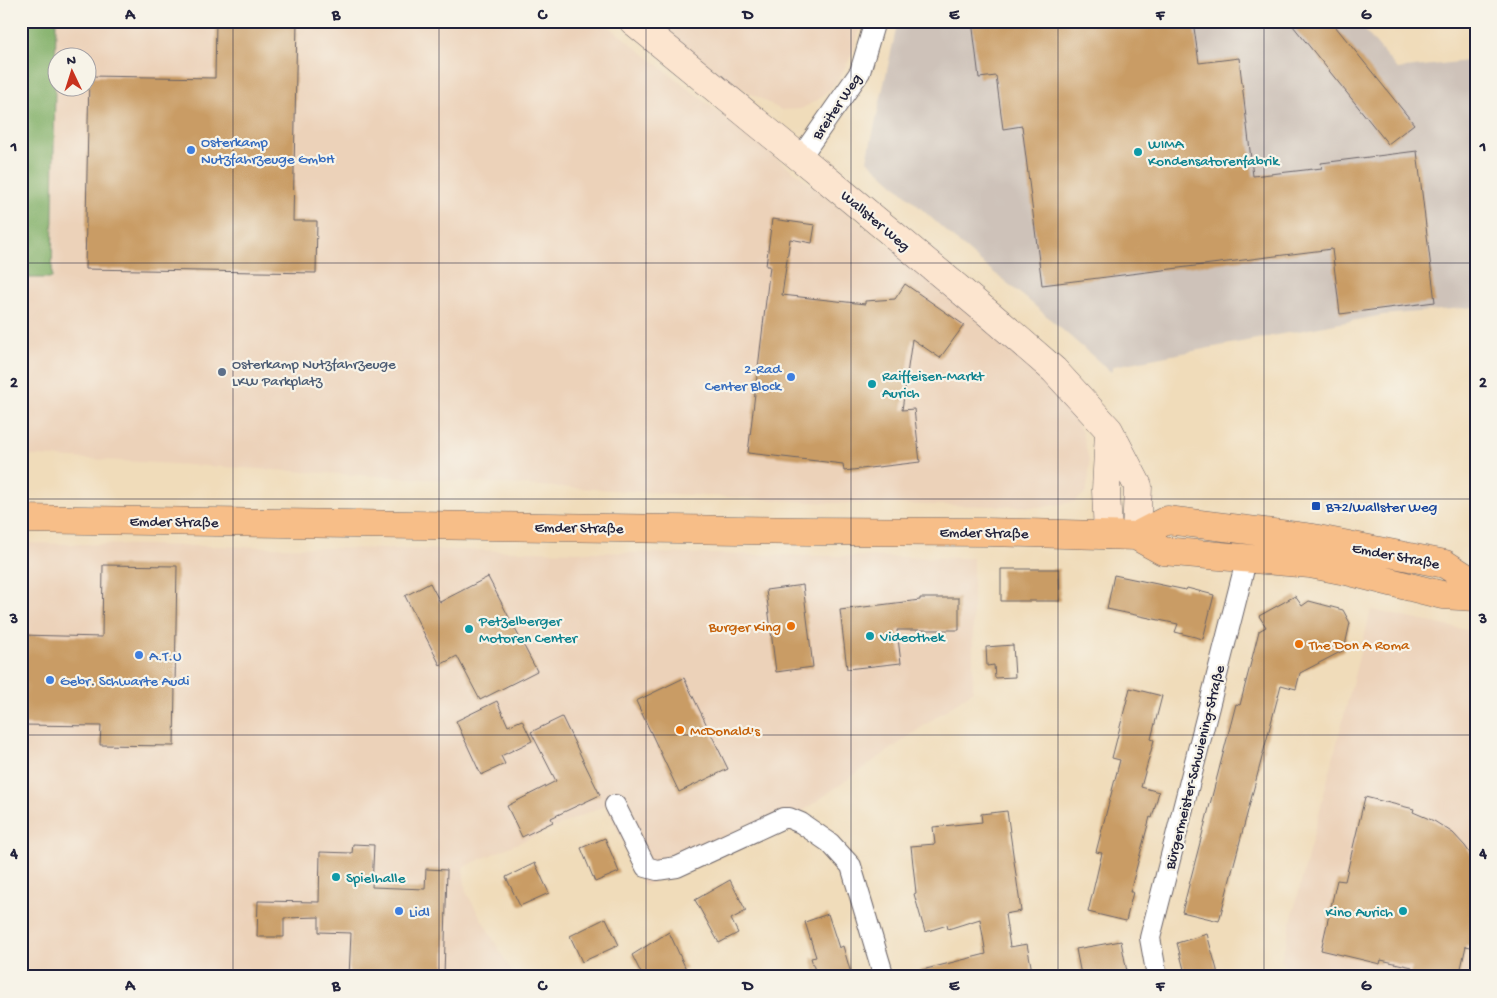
<svg xmlns="http://www.w3.org/2000/svg" width="1497" height="998" viewBox="0 0 1497 998" font-family="'Gochi Hand',sans-serif">
	<style>
		.built { fill: #ecd2b9; fill-rule: evenodd }
		.industrial { fill: #cec2b9 }
		.forest { fill: #82b069; stroke: #526952 }
		.building { fill: #c99c65 }
		.lines { fill: none; stroke-linecap: round; stroke-linejoin: round }
		.street-casing { stroke: #6a6367; stroke-width: 22 }
		.secondary-casing { stroke: #6a6367; stroke-width: 29 }
		.primary-casing { stroke: #6a6367; stroke-width: 29 }
		.street { stroke: #fff; stroke-width: 20 }
		.secondary { stroke: #fce5cf; stroke-width: 28 }
		.primary { stroke: #f7be88; stroke-width: 28 }
		.grid { fill: none; stroke: #22223b; stroke-width: 1; stroke-opacity: 0.55 }
		.shop-dot { fill: #3f7fe0; stroke: #f7f3e8; stroke-width: 2 }
		.culture-dot { fill: #0f9aa8; stroke: #f7f3e8; stroke-width: 2 }
		.service-dot { fill: #5c6f8a; stroke: #f7f3e8; stroke-width: 2 }
		.transit-dot { fill: #1a4fb4; stroke: #f7f3e8; stroke-width: 2 }
		.food-dot { fill: #e8710a; stroke: #f7f3e8; stroke-width: 2 }
		.labels { text-anchor: middle; stroke-width: 4.5; stroke-linejoin: round; paint-order: stroke }
		.street-label { font-size: 15px; fill: #22223b; stroke: #f7f3e8 }
		.shop-label { font-size: 15px; fill: #366cbe; stroke: #f7f3e8; text-anchor: start }
		.culture-label { font-size: 15px; fill: #0d838f; stroke: #f7f3e8; text-anchor: start }
		.service-label { font-size: 15px; fill: #4e5e75; stroke: #f7f3e8; text-anchor: start }
		.transit-label { font-size: 15px; fill: #164399; stroke: #f7f3e8; text-anchor: start }
		.food-label { font-size: 15px; fill: #c56008; stroke: #f7f3e8; text-anchor: start }
		.neatline { fill: none; stroke: #22223b; stroke-width: 2 }
		.grid-label { font-size: 16px; text-anchor: middle; font-weight: bold; fill: #22223b }
	</style>
	<rect width="100%" height="100%" fill="#f7f3e8"/>
	<filter id="ink" filterUnits="userSpaceOnUse"><feTurbulence type="fractalNoise" baseFrequency=".02" numOctaves="2"/><feDisplacementMap in="SourceGraphic" scale="10" xChannelSelector="R" yChannelSelector="G"/><feConvolveMatrix kernelMatrix="1 2 1 2 8 2 1 2 1" color-interpolation-filters="sRGB"/></filter>
	<filter id="wash" filterUnits="userSpaceOnUse"><feTurbulence type="fractalNoise" baseFrequency=".0096" numOctaves="4" result="noise"/><feDisplacementMap in="SourceGraphic" scale="20" xChannelSelector="R" yChannelSelector="G"/><feGaussianBlur stdDeviation="1.12" result="paint"/><feColorMatrix in="noise" values="0 0 0 0 0 0 0 0 0 0 0 0 0 0 0 0 0 1.4 0 .05"/><feComposite in="paint" operator="in"/></filter>
	<g filter="url(#wash)">
		<rect width="100%" height="100%" fill="#f0dcba"/>
		<path class="built" d="M 56,21 L 602,21 L 986,322 L 1039,374 L 1064,402 L 1082,432 L 1089,460 L 1089,476 L 1086,493 L 1074,502 L 1043,507 L 828,503 L 21,455 L 21,278 L 52,278 ZM 58,58 L 88,58 L 88,88 L 58,88 Z
			M 651,21 L 863,21 L 853,52 L 838,81 L 819,99 L 801,109 L 781,110 L 729,81 Z
			M 21,543 L 973,558 L 973,691 L 793,818 L 644,886 L 606,805 L 463,867 L 466,892 L 515,977 L 21,977 Z
			M 1371,610 L 1476,632 L 1476,977 L 1295,977 L 1281,961 Z"/>
		<path class="industrial" d="M 898,21 L 1357,21 L 1397,69 L 1467,61 L 1476,63 L 1476,307 L 1383,315 L 1114,366 L 1111,372 L 1027,299 L 977,259 L 867,160 Z"/>
		<path class="forest" d="M 21,21 L 56,21 L 52,278 L 21,278 Z"/>
		<g id="blocks">
			<path class="building" d="M 216,21 L 297,21 L 293,221 L 317,221 L 316,273 L 85,269 L 89,76 L 215,78 Z
				M 972,21 L 1193,21 L 1199,63 L 1239,58 L 1253,176 L 1322,168 L 1321,163 L 1417,151 L 1435,302 L 1340,314 L 1332,249 L 1042,285 L 1022,126 L 1003,129 L 996,76 L 979,78 Z
				M 1289,21 L 1331,21 L 1414,124 L 1388,144 Z
				M 772,219 L 815,225 L 812,243 L 790,239 L 782,295 L 865,304 L 865,301 L 895,299 L 905,284 L 964,325 L 940,358 L 912,339 L 902,410 L 914,409 L 920,462 L 844,471 L 843,464 L 748,453 L 770,266 L 766,266 Z
				M 103,565 L 177,566 L 174,746 L 100,745 L 101,726 L 21,725 L 21,635 L 102,637 Z
				M 1001,569 L 1059,569 L 1060,601 L 1001,601 Z
				M 1114,575 L 1186,590 L 1187,588 L 1214,595 L 1203,639 L 1175,632 L 1178,624 L 1107,609 Z
				M 488,577 L 537,671 L 480,700 L 457,656 L 440,665 L 405,596 L 430,583 L 440,602 Z
				M 803,585 L 813,667 L 776,672 L 766,590 Z
				M 1295,596 L 1302,606 L 1309,601 L 1343,610 L 1350,623 L 1344,650 L 1300,673 L 1296,689 L 1281,685 L 1219,921 L 1182,912 L 1236,704 L 1240,705 L 1259,631 L 1266,627 L 1259,616 Z
				M 920,598 L 959,598 L 959,630 L 897,630 L 901,663 L 847,669 L 840,610 L 920,600 Z
				M 1013,645 L 1015,677 L 995,678 L 994,665 L 987,666 L 986,647 Z
				M 684,678 L 728,769 L 679,792 L 636,701 Z
				M 1130,688 L 1162,696 L 1151,739 L 1154,740 L 1141,787 L 1159,792 L 1152,818 L 1150,817 L 1130,892 L 1133,892 L 1126,921 L 1088,912 L 1102,853 L 1096,852 L 1120,760 L 1112,758 Z
				M 497,701 L 508,726 L 522,720 L 532,741 L 501,756 L 505,764 L 481,775 L 456,721 Z
				M 562,717 L 600,795 L 551,818 L 553,822 L 522,837 L 507,806 L 556,781 L 531,732 Z
				M 1365,797 L 1414,809 L 1413,812 L 1434,821 L 1453,833 L 1465,846 L 1474,859 L 1476,862 L 1476,948 L 1466,946 L 1459,977 L 1409,977 L 1412,967 L 1381,960 L 1380,964 L 1321,950 L 1337,880 L 1345,881 Z
				M 1007,811 L 1021,911 L 1005,914 L 1010,947 L 1027,944 L 1033,977 L 919,977 L 918,971 L 986,954 L 980,919 L 948,929 L 947,925 L 925,932 L 914,894 L 916,893 L 911,846 L 935,844 L 933,827 L 982,822 L 981,814 Z
				M 605,838 L 619,872 L 595,882 L 581,848 Z
				M 353,844 L 374,845 L 372,887 L 425,889 L 426,869 L 447,870 L 444,977 L 349,977 L 351,933 L 319,932 L 319,917 L 284,918 L 284,937 L 257,937 L 258,901 L 319,902 L 320,852 L 352,853 Z
				M 535,863 L 549,893 L 520,906 L 506,877 Z
				M 730,880 L 746,911 L 731,919 L 738,933 L 719,943 L 695,900 Z
				M 828,914 L 839,948 L 843,946 L 852,977 L 817,977 L 811,958 L 816,957 L 805,922 Z
				M 606,918 L 619,945 L 582,962 L 570,936 Z
				M 669,932 L 686,969 L 682,971 L 686,977 L 643,977 L 632,955 Z
				M 1207,934 L 1219,977 L 1186,977 L 1177,943 Z
				M 1121,941 L 1128,977 L 1099,977 L 1098,972 L 1081,975 L 1076,949 Z"/>
		</g>
	</g>
	<g filter="url(#ink)">
		<use href="#blocks" fill-opacity="0" stroke="#6a6367" stroke-width="1"/>
		<g class="lines">
			<g class="street-casing">
				<path id="street" d="M 800,158 L 860,72 L 875,21
					M 615,805 L 646,867 L 657,870 L 677,867 L 783,818 L 789,818 L 801,823 L 830,843 L 851,866 L 884,977
					M 1157,977 L 1150,938 L 1243,573 L 1245,558"/>
			</g>
			<g class="secondary-casing">
				<path id="secondary" d="M 633,21 L 853,201 L 994,318 L 1054,370 L 1109,430 L 1138,486 L 1136,536
					M 1108,535 L 1106,490 L 1109,432"/>
			</g>
			<g class="primary-casing">
				<path id="primary" d="M 21,519 L 808,531 L 987,532 L 1136,536 L 1163,551 L 1310,564 L 1346,571 L 1442,595 L 1476,597
					M 1136,536 L 1167,520 L 1313,538 L 1445,564 L 1476,584"/>
			</g>
			<use href="#street" class="street"/>
			<use href="#secondary" class="secondary"/>
			<use href="#primary" class="primary"/>
		</g>
	</g>
	<path class="grid" d="M 233,21 L 233,977M 439,21 L 439,977M 646,21 L 646,977M 851,21 L 851,977M 1058,21 L 1058,977M 1264,21 L 1264,977M 21,263 L 1476,263M 21,499 L 1476,499M 21,735 L 1476,735"/>
	<g class="shop-dot">
		<circle cx="191" cy="150" r="5"/>
		<circle cx="791" cy="377" r="5"/>
		<circle cx="139" cy="655" r="5"/>
		<circle cx="50" cy="680" r="5"/>
		<circle cx="399" cy="911" r="5"/>
	</g>
	<g class="culture-dot">
		<circle cx="1138" cy="152" r="5"/>
		<circle cx="872" cy="384" r="5"/>
		<circle cx="469" cy="629" r="5"/>
		<circle cx="870" cy="636" r="5"/>
		<circle cx="336" cy="877" r="5"/>
		<circle cx="1403" cy="911" r="5"/>
	</g>
	<circle class="service-dot" cx="222" cy="372" r="5"/>
	<rect class="transit-dot" x="1311" y="501" width="10" height="10" rx="2.5"/>
	<g class="food-dot">
		<circle cx="791" cy="626" r="5"/>
		<circle cx="1299" cy="644" r="5"/>
		<circle cx="680" cy="730" r="5"/>
	</g>
	<g class="labels">
		<g class="street-label">
			<text transform="translate(836 106) rotate(-56)" y="5">Breiter Weg</text>
			<text transform="translate(876 220) rotate(40)" y="5">Wallster Weg</text>
			<text transform="translate(174 521) rotate(1)" y="5">Emder Straße</text>
			<text transform="translate(579 527) rotate(1)" y="5">Emder Straße</text>
			<text transform="translate(984 532) rotate(1)" y="5">Emder Straße</text>
			<text transform="translate(1396 555) rotate(11)" y="5">Emder Straße</text>
			<text transform="translate(1194 767) rotate(-76)" y="5">Bürgermeister-Schwiening-Straße</text>
		</g>
		<g class="shop-label">
			<text x="201" y="146">Osterkamp<tspan x="201" dy="17">Nutzfahrzeuge GmbH</tspan></text>
			<text x="781" y="373" text-anchor="end">2-Rad<tspan x="781" dy="17">Center Block</tspan></text>
			<text x="149" y="660">A.T.U</text>
			<text x="60" y="685">Gebr. Schwarte Audi</text>
			<text x="409" y="916">Lidl</text>
		</g>
		<g class="culture-label">
			<text x="1148" y="148">WIMA<tspan x="1148" dy="17">Kondensatorenfabrik</tspan></text>
			<text x="882" y="380">Raiffeisen-Markt<tspan x="882" dy="17">Aurich</tspan></text>
			<text x="479" y="625">Petzelberger<tspan x="479" dy="17">Motoren Center</tspan></text>
			<text x="880" y="641">Videothek</text>
			<text x="346" y="882">Spielhalle</text>
			<text x="1393" y="916" text-anchor="end">Kino Aurich</text>
		</g>
		<g class="service-label">
			<text x="232" y="368">Osterkamp Nutzfahrzeuge<tspan x="232" dy="17">LKW Parkplatz</tspan></text>
		</g>
		<g class="transit-label">
			<text x="1326" y="511">B72/Wallster Weg</text>
		</g>
		<g class="food-label">
			<text x="781" y="631" text-anchor="end">Burger King</text>
			<text x="1309" y="649">The Don A Roma</text>
			<text x="690" y="735">McDonald's</text>
		</g>
	</g>
	<rect width="1497" height="998" fill="none" stroke="#f7f3e8" stroke-width="55"/>
	<g transform="translate(72 72) rotate(356)"><circle r="24" fill="#f7f3e8" stroke="#a29fa3"/>
	<path d="M0-4L9 19L0 12L-9 19Z" fill="#c8321e"/>
	<text y="-8" font-size="14" font-weight="bold" text-anchor="middle" fill="#22223b">N</text>
	</g>
	<rect x="28" y="28" width="1442" height="942" class="neatline"/>
	<g class="grid-label">
		<text x="130" y="19">A</text>
		<text x="336" y="19">B</text>
		<text x="542" y="19">C</text>
		<text x="748" y="19">D</text>
		<text x="954" y="19">E</text>
		<text x="1160" y="19">F</text>
		<text x="1366" y="19">G</text>
		<text x="14" y="151">1</text>
		<text x="1483" y="151">1</text>
		<text x="14" y="387">2</text>
		<text x="1483" y="387">2</text>
		<text x="14" y="623">3</text>
		<text x="1483" y="623">3</text>
		<text x="14" y="858">4</text>
		<text x="1483" y="858">4</text>
		<text x="130" y="990">A</text>
		<text x="336" y="990">B</text>
		<text x="542" y="990">C</text>
		<text x="748" y="990">D</text>
		<text x="954" y="990">E</text>
		<text x="1160" y="990">F</text>
		<text x="1366" y="990">G</text>
	</g>
</svg>
